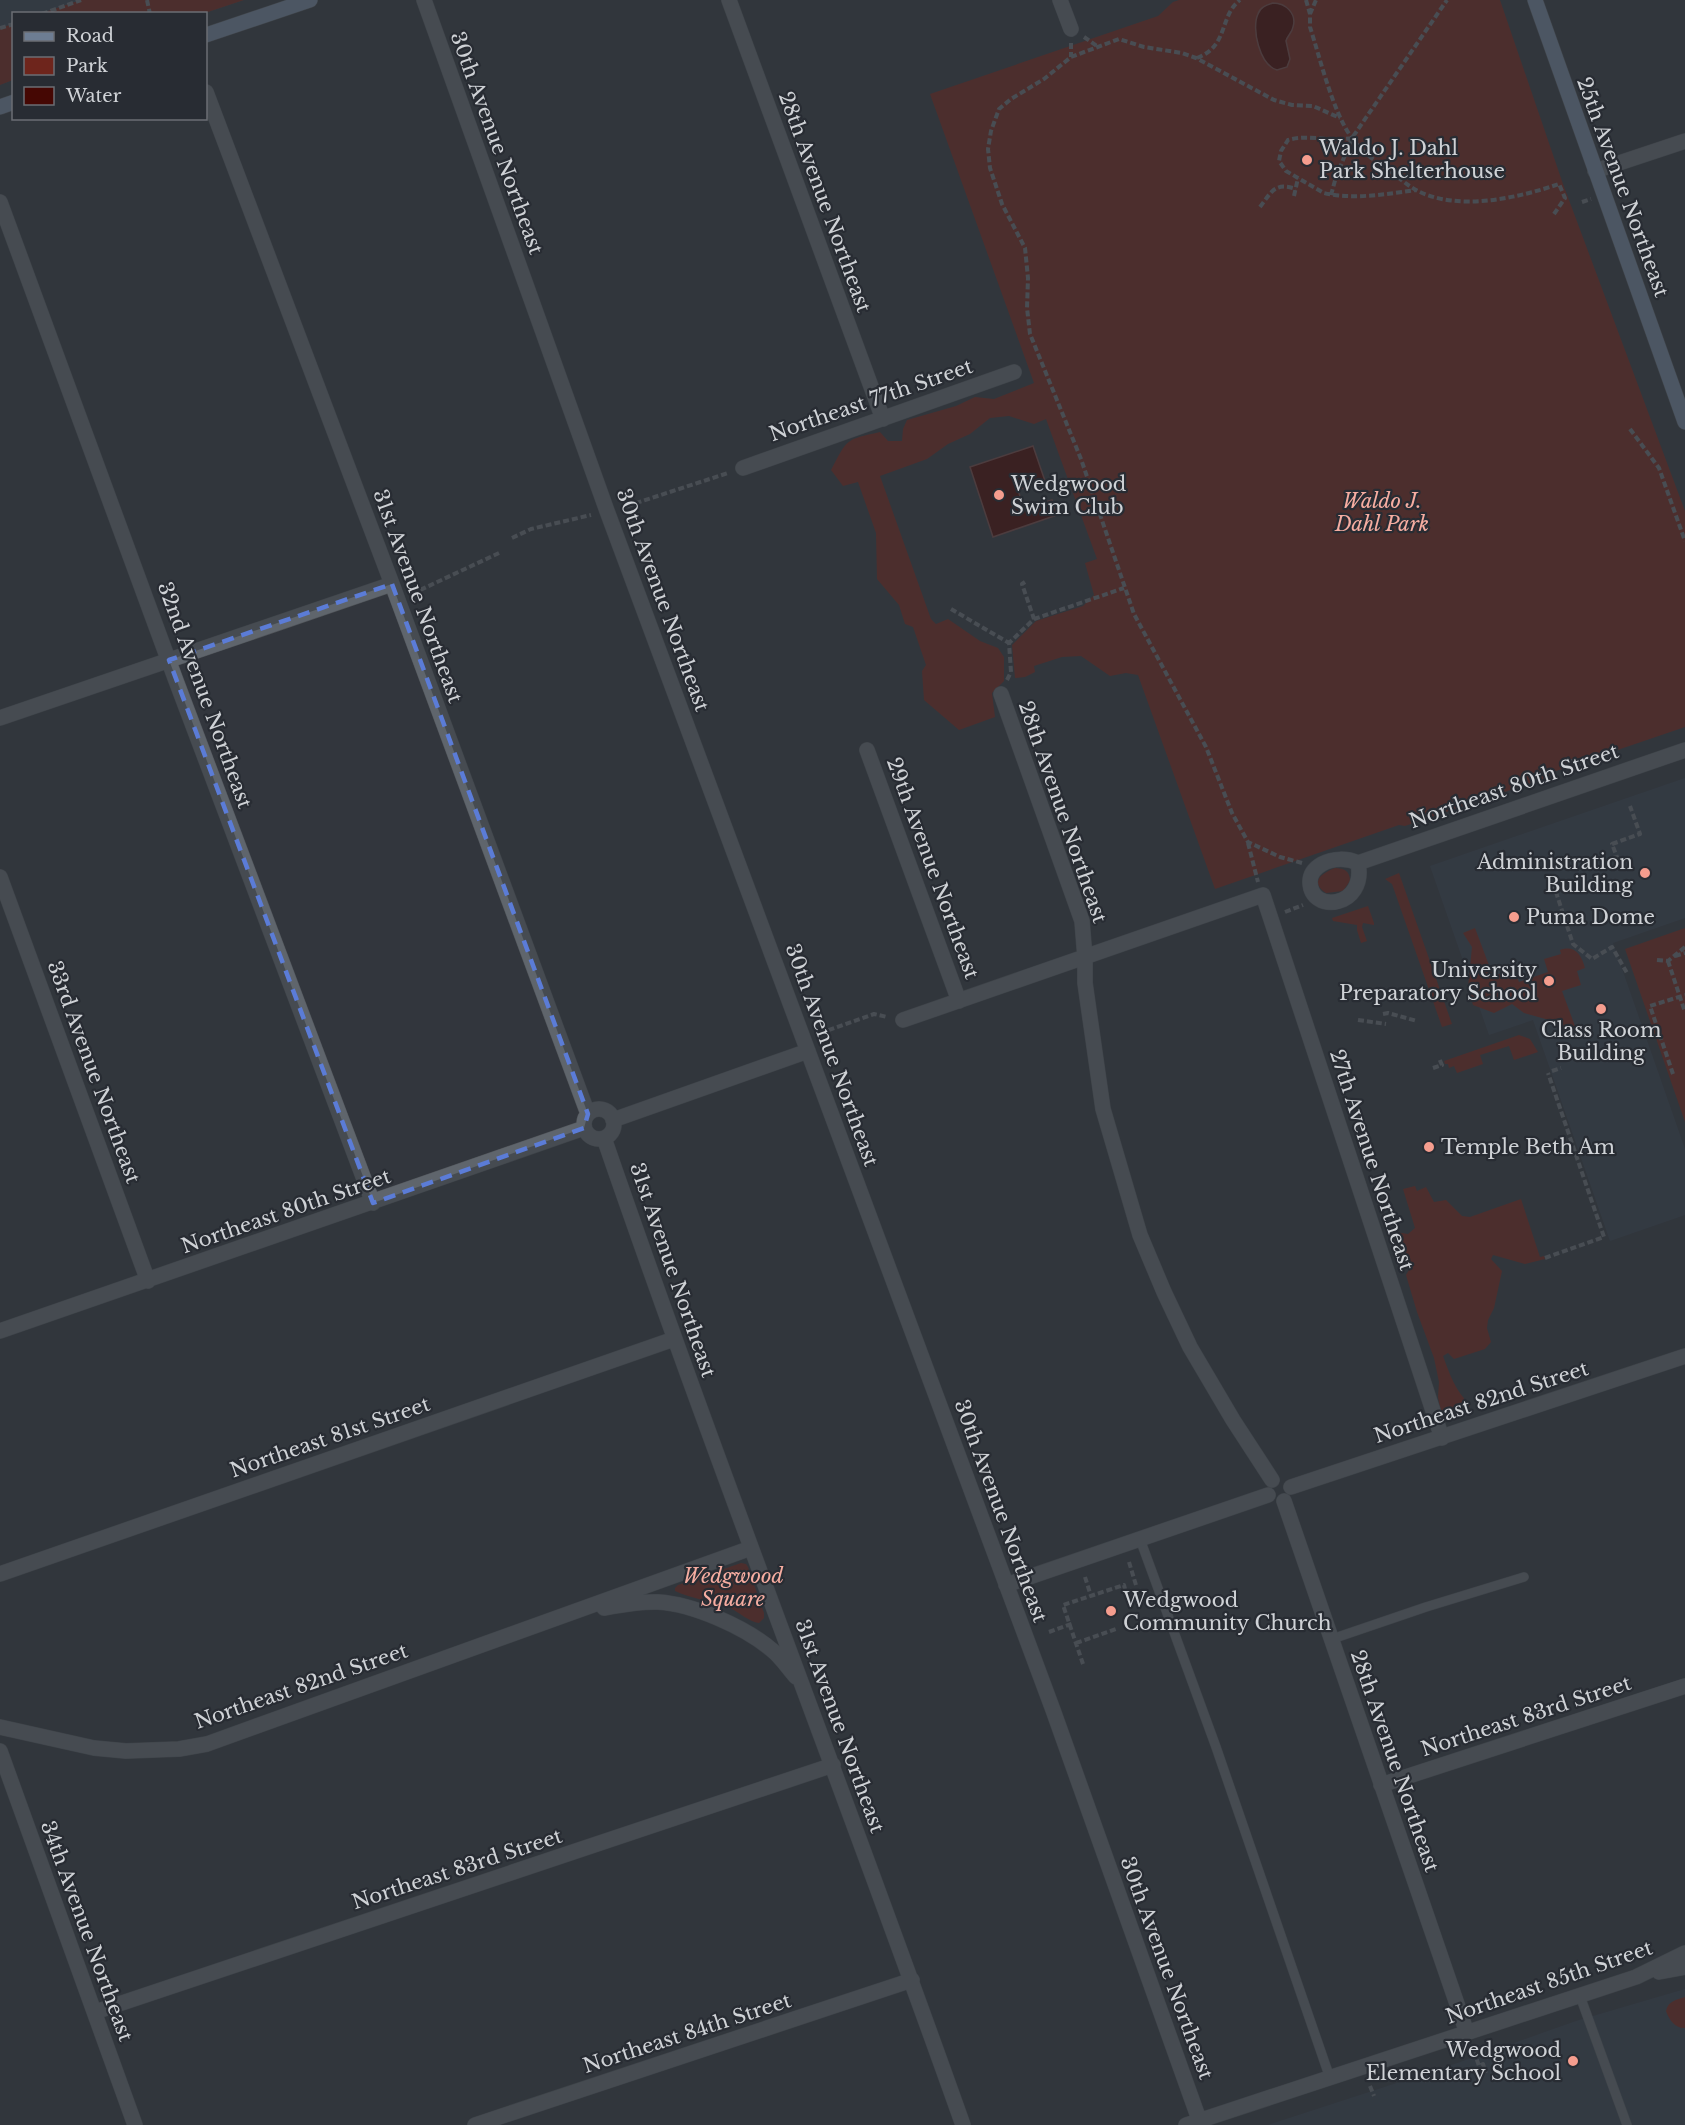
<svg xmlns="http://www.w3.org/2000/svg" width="1685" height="2125" viewBox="0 0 1685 2125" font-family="'Libre Baskerville',serif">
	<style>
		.built { fill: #363f4b }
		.green { fill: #6e251c }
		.water { fill: #450703; stroke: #6e4442; stroke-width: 1.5 }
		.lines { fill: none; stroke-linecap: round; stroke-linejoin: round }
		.service-casing { stroke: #505459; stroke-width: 10 }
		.minor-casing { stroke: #505459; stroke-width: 16 }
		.secondary-casing { stroke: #505459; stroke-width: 16 }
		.path { stroke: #65696f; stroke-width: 4; stroke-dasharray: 6 3; stroke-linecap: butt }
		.service { stroke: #5f656c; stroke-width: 9 }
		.minor { stroke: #5f656c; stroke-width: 15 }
		.secondary { stroke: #6d7d93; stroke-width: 15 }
		.marked { fill: none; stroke: #5b7cd7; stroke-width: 4.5; stroke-dasharray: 12 8; stroke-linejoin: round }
		.poi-dot { fill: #f59d8e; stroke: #282c33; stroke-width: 2 }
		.labels { text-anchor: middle; stroke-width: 4.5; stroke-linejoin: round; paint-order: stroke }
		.street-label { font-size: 20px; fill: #cfd2d6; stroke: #282c33 }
		.poi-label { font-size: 20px; fill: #cfd2d6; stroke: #282c33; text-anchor: start }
		.park-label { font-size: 20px; font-style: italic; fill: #f6ada1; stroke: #282c33 }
	</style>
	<rect width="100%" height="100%" fill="#32363d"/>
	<path class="built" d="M 0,0 L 244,0 L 205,13 L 14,14 L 13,80 L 0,85 Z
		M 1685,778 L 1685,918 L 1613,943 L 1685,1149 L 1685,1215 L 1610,1241 L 1533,1020 L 1489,1035 L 1430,866 Z
		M 1685,1989 L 1685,2125 L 1268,2125 L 1446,2067 L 1576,2021 Z"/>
	<path class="green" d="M 81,0 L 244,0 L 205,13 L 42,13 Z
		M 1179,0 L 1500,0 L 1563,184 L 1685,511 L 1685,727 L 1550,773 L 1549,777 L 1405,826 L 1399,825 L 1215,889 L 1138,675 L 1126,673 L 1110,676 L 1081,656 L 1062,657 L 1034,666 L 1035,672 L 1025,677 L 1015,678 L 1012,645 L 1036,621 L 1083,606 L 1094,595 L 1085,563 L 1097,559 L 1046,419 L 1034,424 L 1009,416 L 990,418 L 970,434 L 948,444 L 927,459 L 880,476 L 931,619 L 936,624 L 948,619 L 980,641 L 998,648 L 1004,657 L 1004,681 L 992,693 L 995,717 L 959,730 L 924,700 L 922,671 L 926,665 L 913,627 L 905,624 L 899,605 L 877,579 L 876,533 L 858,482 L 843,486 L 831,470 C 848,438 845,440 880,432 L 888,441 L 902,441 L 903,429 L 907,420 L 956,406 L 975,397 L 994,399 L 1034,383 L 930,94 L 1158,16 L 1173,2 Z
		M 13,24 L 13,80 L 0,85 L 0,28 Z
		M 1335,868 C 1344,868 1350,871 1350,881 L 1343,891 L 1326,893 C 1309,882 1322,873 1335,868 Z
		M 1399,873 L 1452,1024 L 1442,1027 L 1392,884 L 1385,879 Z
		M 1368,906 L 1374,923 L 1374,925 L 1363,923 L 1362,927 L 1367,941 L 1361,943 L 1357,930 L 1357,925 L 1333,921 L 1332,918 Z
		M 1475,928 L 1493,976 L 1514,969 L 1519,982 L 1548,972 L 1544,959 L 1561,954 L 1560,950 C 1575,945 1581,954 1585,968 L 1577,971 L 1581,985 L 1562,991 L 1575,1026 L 1562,1031 L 1556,1022 L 1524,1013 L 1512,1004 L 1494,1013 L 1473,1005 L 1468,987 L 1472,947 L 1463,933 Z
		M 1685,928 L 1685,1122 L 1625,949 Z
		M 1519,1035 L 1530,1039 L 1538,1052 L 1514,1060 L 1509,1046 L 1480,1055 L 1483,1064 L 1457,1073 L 1454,1066 L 1449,1068 L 1448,1064 L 1445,1064 L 1444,1061 Z
		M 1415,1186 L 1417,1191 L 1426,1187 L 1434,1202 L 1446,1200 L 1462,1216 L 1470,1217 L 1521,1199 L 1540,1257 L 1544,1256 L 1545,1259 L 1525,1264 L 1493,1255 L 1491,1259 L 1502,1271 L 1494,1308 L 1488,1320 L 1487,1328 L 1491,1342 L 1485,1349 L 1454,1359 L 1448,1353 L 1443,1356 C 1450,1375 1455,1390 1470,1405 L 1466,1413 L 1449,1418 L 1441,1413 L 1438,1397 L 1439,1382 L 1434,1358 L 1417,1312 L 1406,1275 L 1409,1270 L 1395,1232 L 1408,1234 L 1415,1228 L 1403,1189 Z
		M 741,1563 L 746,1564 L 748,1567 L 764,1613 L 764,1618 L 759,1623 C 749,1622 739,1612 730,1608 C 712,1601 692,1599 675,1591 L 675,1588 L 678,1585 Z
		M 1685,1997 L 1685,2028 C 1676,2029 1669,2020 1666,2011 C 1668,2001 1676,2000 1685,1997 Z"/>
	<path class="water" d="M 1273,3 C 1286,3 1297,14 1293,27 C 1292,33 1287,36 1286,41 L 1290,59 L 1287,67 L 1277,70 C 1260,65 1251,29 1258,14 C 1260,7 1267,5 1273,3 Z
		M 1033,446 L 1045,481 L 1018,490 L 1024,509 L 1052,500 L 1057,515 L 993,537 L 970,467 Z"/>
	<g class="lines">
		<g class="service-casing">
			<path id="service" d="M 1140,1539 L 1216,1747 L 1330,2078
				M 1332,1639 L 1426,1607 L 1524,1577
				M 1580,1996 L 1627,2125"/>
		</g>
		<g class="minor-casing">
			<path id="minor" d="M 424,0 L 607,511 L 1053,1710 L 1201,2125
				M 729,0 L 883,419
				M 1060,0 L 1071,29
				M 206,92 L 392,584 L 588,1114
				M 1595,171 L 1685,141
				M 0,202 L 175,678 L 373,1203
				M 743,468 L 1014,372
				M 1001,694 L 1082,921 L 1085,958 L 1085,983 L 1103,1109 L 1140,1235 L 1164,1292 L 1190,1347 L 1233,1420 L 1272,1480
				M 0,718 L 392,584
				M 867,750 L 959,1001
				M 1358,863 C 1367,907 1311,915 1310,882 C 1310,873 1315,868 1322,864 C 1333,858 1347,858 1358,863 L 1685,750
				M 0,877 L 148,1281
				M 903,1020 L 1263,895 L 1442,1438
				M584 1124a15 15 0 1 1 30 0a15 15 0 1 1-30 0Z
				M 613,1120 L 808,1051
				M 604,1138 C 718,1469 846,1795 963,2125
				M 0,1331 L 584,1128
				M 1291,1487 L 1685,1356
				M 1284,1501 L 1467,2033
				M 0,1574 L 674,1339
				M 1006,1585 L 1268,1495
				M 604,1608 C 622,1605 640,1601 658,1602 C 693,1604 745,1627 772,1650 C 781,1657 788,1668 796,1677
				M 0,1727 L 94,1748 L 126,1751 L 179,1749 L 207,1744 L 751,1548
				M 0,1751 L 135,2125
				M 1381,1785 L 1685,1686
				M 1659,1972 L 1685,1967
				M 95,2012 L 833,1765
				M 475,2125 L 912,1980
				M 1186,2125 L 1636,1977 L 1685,1953"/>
		</g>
		<g class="secondary-casing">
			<path id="secondary" d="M 1535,0 L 1685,422
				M 206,35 L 310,0
				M 0,107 L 14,102"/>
		</g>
		<path class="path" d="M 147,0 L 150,14
			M 1306,0 L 1310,14 L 1310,27 C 1320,58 1333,113 1352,138 C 1362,152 1376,162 1390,171 C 1398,177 1407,185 1416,190 C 1457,212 1518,198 1559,184 L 1565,198 L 1554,214
			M 42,14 L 81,0
			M 1310,14 L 1316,0
			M 0,28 L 14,24
			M 1084,37 L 1097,46
			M 1071,43 L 1071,57
			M 1197,58 C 1229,46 1219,16 1240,0
			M 1352,138 C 1331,142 1308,134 1288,140 L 1281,151 L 1279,161 L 1286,171 L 1324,193 C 1353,200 1387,194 1416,190
			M 1331,195 L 1336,177 L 1352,138 L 1447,0
			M 1294,196 L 1298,178
			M 1582,202 L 1591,199
			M 1260,207 C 1272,191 1275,182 1296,189
			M 1630,429 L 1659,468 L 1685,541
			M 627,506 L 728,473
			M 512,538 L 531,529 L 591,515
			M 414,596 L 418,591 L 499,553
			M 951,609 L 1009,643
			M 1034,619 L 1124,588
			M 1007,680 L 1011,672 L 1009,643 L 1034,619 L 1022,584 L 1025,582
			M 1572,759 L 1575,769
			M 1248,843 L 1258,882
			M 1613,858 L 1617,857 L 1612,844 L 1640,834 L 1630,806
			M 1302,863 L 1280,857 L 1248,842 L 1232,813 L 1206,747 L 1134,614 L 1081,459 L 1030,334 L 1027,308 L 1028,278 L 1025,248 L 1002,204 L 990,168 L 988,149 L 991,131 L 999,109 L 1011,99 L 1044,79 L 1071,57 L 1119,39 L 1144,47 L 1182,53 L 1196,58 L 1274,100 L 1292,105 L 1313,106 L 1340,118
			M 1553,883 L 1573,944 L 1592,959 L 1612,947 L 1627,973
			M 1285,912 L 1303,905
			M 1675,956 L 1685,953
			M 1657,960 L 1668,961 L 1685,947
			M 1668,961 L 1685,1012
			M 1383,1014 L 1388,1013 L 1417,1021
			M 1358,1020 L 1386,1024
			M 820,1033 L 874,1014 L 887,1017
			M 1433,1068 L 1442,1065 L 1439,1058
			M 1552,1071 L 1561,1068
			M 1673,1074 L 1650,1006 L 1685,995
			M 1545,1258 L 1604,1237 L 1548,1073
			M 1129,1562 L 1136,1585
			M 1085,1577 L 1091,1596
			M 1049,1632 L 1074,1623
			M 1076,1643 L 1116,1629
			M 1083,1664 L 1063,1605 L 1124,1585 L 1125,1589
			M 1474,2051 L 1479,2066 L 1483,2064 L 1486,2073
			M 1423,2069 L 1427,2082
			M 1370,2086 L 1374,2096"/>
		<use href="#service" class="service"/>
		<use href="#minor" class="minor"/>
		<use href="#secondary" class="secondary"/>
	</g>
	<path d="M0 0H1685V2125H0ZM 392,584 L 588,1114 L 584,1128 L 373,1203 L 169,660 Z" fill="#32363d" fill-opacity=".55" fill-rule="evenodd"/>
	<path class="marked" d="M 392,584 L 588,1114 L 584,1128 L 373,1203 L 169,660 Z"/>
	<g class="poi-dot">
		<circle cx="1307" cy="160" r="6"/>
		<circle cx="999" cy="495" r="6"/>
		<circle cx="1645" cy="873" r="6"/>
		<circle cx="1514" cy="917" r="6"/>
		<circle cx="1549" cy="981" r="6"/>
		<circle cx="1601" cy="1009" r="6"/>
		<circle cx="1429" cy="1147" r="6"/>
		<circle cx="1111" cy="1611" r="6"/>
		<circle cx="1573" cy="2061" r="6"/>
	</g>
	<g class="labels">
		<g class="street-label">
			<text transform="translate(497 143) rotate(70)" y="7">30th Avenue Northeast</text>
			<text transform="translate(1623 187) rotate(70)" y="7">25th Avenue Northeast</text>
			<text transform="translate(825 202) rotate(70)" y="7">28th Avenue Northeast</text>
			<text transform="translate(871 400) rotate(-19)" y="7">Northeast 77th Street</text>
			<text transform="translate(418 596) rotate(70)" y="7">31st Avenue Northeast</text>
			<text transform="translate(663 600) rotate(70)" y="7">30th Avenue Northeast</text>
			<text transform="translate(205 695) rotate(70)" y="7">32nd Avenue Northeast</text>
			<text transform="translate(1514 786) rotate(-19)" y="7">Northeast 80th Street</text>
			<text transform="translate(1063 812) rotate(71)" y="7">28th Avenue Northeast</text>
			<text transform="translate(933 868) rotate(70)" y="7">29th Avenue Northeast</text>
			<text transform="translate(832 1055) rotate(70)" y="7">30th Avenue Northeast</text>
			<text transform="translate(94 1072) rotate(70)" y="7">33rd Avenue Northeast</text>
			<text transform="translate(1372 1160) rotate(72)" y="7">27th Avenue Northeast</text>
			<text transform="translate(286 1211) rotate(-19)" y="7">Northeast 80th Street</text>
			<text transform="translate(673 1270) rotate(71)" y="7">31st Avenue Northeast</text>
			<text transform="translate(1481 1402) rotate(-18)" y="7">Northeast 82nd Street</text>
			<text transform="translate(330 1437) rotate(-19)" y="7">Northeast 81st Street</text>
			<text transform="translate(1001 1511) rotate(70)" y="7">30th Avenue Northeast</text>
			<text transform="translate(301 1686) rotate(-19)" y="7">Northeast 82nd Street</text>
			<text transform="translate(1526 1716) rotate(-18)" y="7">Northeast 83rd Street</text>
			<text transform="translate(840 1726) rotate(70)" y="7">31st Avenue Northeast</text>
			<text transform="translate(1395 1761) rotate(71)" y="7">28th Avenue Northeast</text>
			<text transform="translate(457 1869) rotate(-18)" y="7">Northeast 83rd Street</text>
			<text transform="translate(87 1931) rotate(70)" y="7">34th Avenue Northeast</text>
			<text transform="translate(1167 1968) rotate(70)" y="7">30th Avenue Northeast</text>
			<text transform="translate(1549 1982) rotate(-19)" y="7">Northeast 85th Street</text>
			<text transform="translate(687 2033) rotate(-18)" y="7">Northeast 84th Street</text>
		</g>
		<g class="poi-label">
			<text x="1319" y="155">Waldo J. Dahl<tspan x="1319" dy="23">Park Shelterhouse</tspan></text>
			<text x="1011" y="491">Wedgwood<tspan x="1011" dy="23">Swim Club</tspan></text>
			<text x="1633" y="869" text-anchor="end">Administration<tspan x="1633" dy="23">Building</tspan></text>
			<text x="1526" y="924">Puma Dome</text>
			<text x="1537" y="977" text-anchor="end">University<tspan x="1537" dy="23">Preparatory School</tspan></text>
			<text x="1601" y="1037" text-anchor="middle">Class Room<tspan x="1601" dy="23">Building</tspan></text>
			<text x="1441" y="1154">Temple Beth Am</text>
			<text x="1123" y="1607">Wedgwood<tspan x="1123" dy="23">Community Church</tspan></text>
			<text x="1561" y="2057" text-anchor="end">Wedgwood<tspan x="1561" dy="23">Elementary School</tspan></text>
		</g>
		<g class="park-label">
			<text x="1382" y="508">Waldo J.<tspan x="1382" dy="23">Dahl Park</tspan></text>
			<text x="733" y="1583">Wedgwood<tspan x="733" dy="23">Square</tspan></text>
		</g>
	</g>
	<rect x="12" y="12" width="195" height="108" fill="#282c33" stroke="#6b6e74" stroke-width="1.5"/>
	<rect x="24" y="32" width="30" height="9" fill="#6d7d93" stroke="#6b6e74" stroke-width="1.5"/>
	<text x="66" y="42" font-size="18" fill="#cfd2d6">Road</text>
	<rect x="24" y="57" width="30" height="18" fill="#6e251c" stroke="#6b6e74" stroke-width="1.5"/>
	<text x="66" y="72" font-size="18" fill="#cfd2d6">Park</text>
	<rect x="24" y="87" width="30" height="18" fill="#450703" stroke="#6b6e74" stroke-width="1.5"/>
	<text x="66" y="102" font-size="18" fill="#cfd2d6">Water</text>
</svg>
